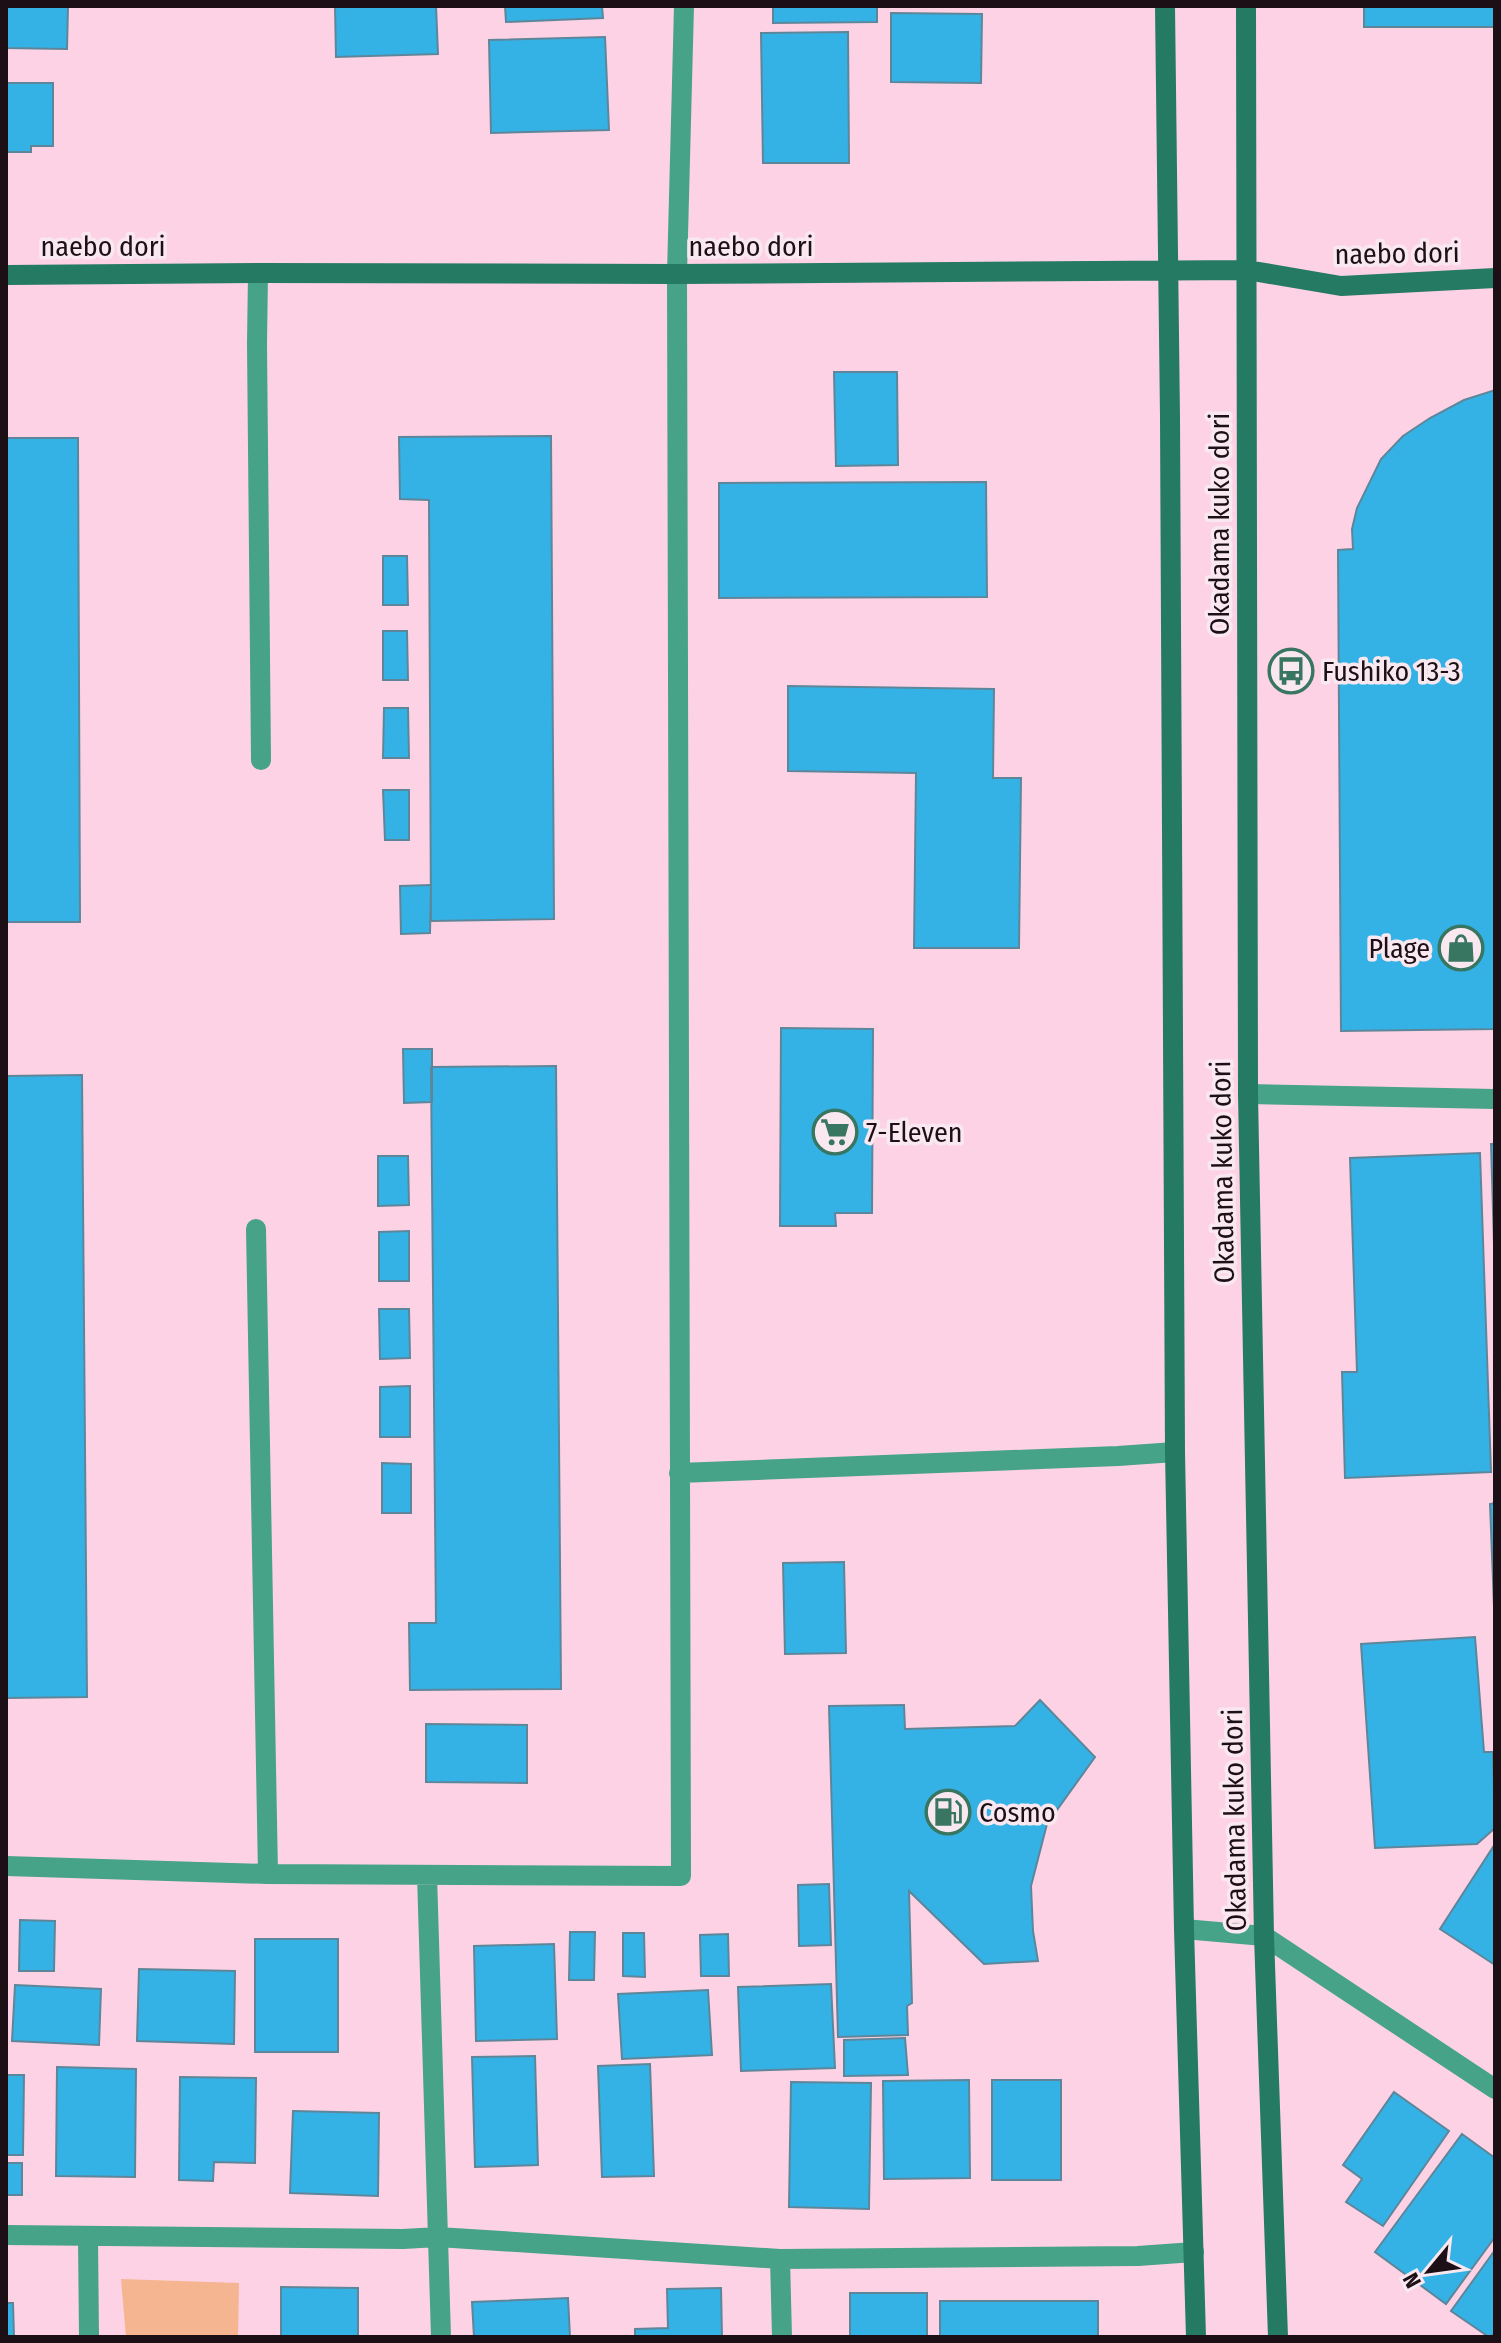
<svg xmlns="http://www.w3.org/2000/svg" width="1501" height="2343" viewBox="0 0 1501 2343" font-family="'Fira Sans Condensed',sans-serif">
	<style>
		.green { fill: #f6b591 }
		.building { fill: #35b2e5; stroke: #5e869a; stroke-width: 2 }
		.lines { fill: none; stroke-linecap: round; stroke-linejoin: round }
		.lane { stroke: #46a387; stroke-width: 20 }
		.street { stroke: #46a387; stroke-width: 20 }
		.secondary { stroke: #247a62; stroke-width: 20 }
		.labels { text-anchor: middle; stroke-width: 7; stroke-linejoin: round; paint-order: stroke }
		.street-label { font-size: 28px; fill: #1d0f16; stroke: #f9e8ef }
		.poi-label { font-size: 28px; fill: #1d0f16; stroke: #f9e8ef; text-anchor: start }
	</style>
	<rect width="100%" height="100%" fill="#fdd2e5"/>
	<path class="green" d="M 121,2279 L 239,2283 L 238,2337 L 126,2337 Z"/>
	<path class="building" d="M 6,6 L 68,6 L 67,49 L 6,48 Z
		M 335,6 L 436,6 L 438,54 L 336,57 Z
		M 505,6 L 602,6 L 603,18 L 506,22 Z
		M 773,6 L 877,6 L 877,22 L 773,23 Z
		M 1364,6 L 1495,6 L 1495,27 L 1364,27 Z
		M 891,13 L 982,14 L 981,83 L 891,82 Z
		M 848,32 L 849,163 L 763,163 L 761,33 Z
		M 605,37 L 609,130 L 491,133 L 489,40 Z
		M 6,83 L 53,83 L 53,146 L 31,146 L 31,152 L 6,152 Z
		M 834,372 L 897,372 L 898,465 L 836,466 Z
		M 1495,390 L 1495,1029 L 1341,1031 L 1338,550 L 1353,549 L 1352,529 L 1357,508 L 1381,459 L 1403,436 L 1430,418 L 1464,400 Z
		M 551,436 L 554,919 L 431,921 L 429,500 L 400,499 L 399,437 Z
		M 6,438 L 78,438 L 80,922 L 6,922 Z
		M 986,482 L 987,597 L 719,598 L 719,483 Z
		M 383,556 L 407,556 L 408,605 L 383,605 Z
		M 383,631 L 407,631 L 408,680 L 383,680 Z
		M 788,686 L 994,689 L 993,778 L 1021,778 L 1019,948 L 914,948 L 916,773 L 788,771 Z
		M 384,708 L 408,708 L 409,758 L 383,758 Z
		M 383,790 L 409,790 L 409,840 L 385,840 Z
		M 431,885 L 430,933 L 401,934 L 400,886 Z
		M 781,1028 L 873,1029 L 872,1213 L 835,1213 L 836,1226 L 780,1226 Z
		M 403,1049 L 432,1049 L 432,1102 L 404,1103 Z
		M 556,1066 L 561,1689 L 410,1690 L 409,1623 L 436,1623 L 431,1067 Z
		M 82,1075 L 87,1697 L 6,1698 L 6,1076 Z
		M 1491,1144 L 1495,1144 L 1495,1243 L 1494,1244 Z
		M 1480,1153 L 1491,1472 L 1345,1478 L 1342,1372 L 1357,1372 L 1350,1158 Z
		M 378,1156 L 408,1156 L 409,1205 L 378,1206 Z
		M 409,1231 L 409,1281 L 379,1281 L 379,1232 Z
		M 379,1309 L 409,1309 L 410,1358 L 380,1359 Z
		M 410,1386 L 410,1437 L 380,1437 L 380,1387 Z
		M 382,1463 L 411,1464 L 411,1513 L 382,1513 Z
		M 1495,1503 L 1495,1632 L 1490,1504 Z
		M 844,1562 L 846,1653 L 785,1654 L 783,1563 Z
		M 1475,1637 L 1484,1752 L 1493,1752 L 1495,1828 L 1477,1844 L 1375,1848 L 1361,1644 Z
		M 1040,1700 L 1095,1757 L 1047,1824 L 1031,1886 L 1033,1931 L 1038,1961 L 984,1964 L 909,1891 L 912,2003 L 907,2006 L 908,2035 L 838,2037 L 829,1706 L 904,1705 L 905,1729 L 1015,1726 Z
		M 426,1724 L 527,1725 L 527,1783 L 426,1782 Z
		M 1495,1844 L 1495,1965 L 1440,1929 Z
		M 829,1884 L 831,1945 L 799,1946 L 798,1885 Z
		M 20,1920 L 55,1921 L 54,1971 L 19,1971 Z
		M 570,1932 L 595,1932 L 594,1980 L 569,1980 Z
		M 623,1933 L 644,1933 L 645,1977 L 623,1976 Z
		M 728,1934 L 729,1976 L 701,1976 L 700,1935 Z
		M 255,1939 L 338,1939 L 338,2052 L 255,2052 Z
		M 554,1944 L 557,2039 L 476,2041 L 474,1946 Z
		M 139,1969 L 235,1971 L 234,2044 L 137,2041 Z
		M 831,1984 L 835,2068 L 741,2071 L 738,1987 Z
		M 15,1985 L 101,1989 L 99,2045 L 12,2041 Z
		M 708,1990 L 712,2055 L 622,2059 L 618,1994 Z
		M 905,2038 L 908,2075 L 844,2076 L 844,2040 Z
		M 535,2056 L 538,2165 L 475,2167 L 472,2057 Z
		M 650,2064 L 654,2176 L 602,2177 L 598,2066 Z
		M 57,2067 L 136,2069 L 135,2177 L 56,2176 Z
		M 6,2075 L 24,2075 L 23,2155 L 6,2155 Z
		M 180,2077 L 256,2078 L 255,2163 L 214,2162 L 213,2181 L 179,2180 Z
		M 969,2080 L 970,2178 L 884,2179 L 883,2081 Z
		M 992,2080 L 1061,2080 L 1061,2180 L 992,2180 Z
		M 791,2082 L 871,2083 L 869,2209 L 789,2207 Z
		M 1394,2092 L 1449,2131 L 1383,2226 L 1346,2202 L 1362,2179 L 1343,2165 Z
		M 293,2111 L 379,2113 L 378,2196 L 290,2193 Z
		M 1462,2134 L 1495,2158 L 1495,2237 L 1446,2304 L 1375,2252 Z
		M 6,2163 L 22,2163 L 22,2195 L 6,2195 Z
		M 1495,2250 L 1495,2332 L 1491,2337 L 1489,2337 L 1451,2311 Z
		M 281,2287 L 358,2288 L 358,2337 L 281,2337 Z
		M 721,2288 L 722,2337 L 635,2337 L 635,2329 L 668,2328 L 667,2289 Z
		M 850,2293 L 927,2293 L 927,2337 L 850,2337 Z
		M 568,2298 L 570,2337 L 474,2337 L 472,2302 Z
		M 940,2301 L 1098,2301 L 1098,2337 L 940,2337 Z
		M 6,2303 L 13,2303 L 14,2337 L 6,2337 Z"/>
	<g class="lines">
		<path class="lane" d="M 258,273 L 257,344 L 261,760
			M 256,1229 L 268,1874"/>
		<path class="street" d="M 1248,1094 L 1495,1099
			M 679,1473 L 1118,1456 L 1175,1452
			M 6,1866 L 268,1874 L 681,1876 L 677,274 L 684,6
			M 427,1875 L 441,2337
			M 1184,1929 L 1264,1936 L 1495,2089
			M 6,2235 L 403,2239 L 438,2237 L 780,2259 L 1138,2256 L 1194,2252
			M 88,2237 L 89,2337
			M 780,2259 L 782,2337"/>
		<path class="secondary" d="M 1165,6 L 1170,417 L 1175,1452 L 1184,1929 L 1196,2337
			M 1246,6 L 1248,1094 L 1264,1936 L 1278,2337
			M 6,275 L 258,273 L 677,274 L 1247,270 L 1341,286 L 1495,278"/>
	</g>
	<defs>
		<g id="bus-ring" transform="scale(2.3)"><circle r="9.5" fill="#f9e8ef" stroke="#387662" stroke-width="1.5"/><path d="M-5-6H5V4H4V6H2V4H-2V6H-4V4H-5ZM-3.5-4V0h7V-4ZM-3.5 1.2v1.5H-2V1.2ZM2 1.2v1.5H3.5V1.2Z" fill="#387662"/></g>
		<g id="shop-ring" transform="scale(2.3)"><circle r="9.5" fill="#f9e8ef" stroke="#387662" stroke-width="1.5"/><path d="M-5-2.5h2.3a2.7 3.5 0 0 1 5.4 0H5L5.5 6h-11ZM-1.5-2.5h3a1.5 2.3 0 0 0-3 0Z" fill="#387662"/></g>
		<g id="supermarket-ring" transform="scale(2.3)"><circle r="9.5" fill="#f9e8ef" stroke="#387662" stroke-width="1.5"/><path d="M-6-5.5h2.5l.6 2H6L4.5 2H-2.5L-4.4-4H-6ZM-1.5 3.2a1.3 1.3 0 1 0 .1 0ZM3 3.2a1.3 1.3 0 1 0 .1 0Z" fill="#387662"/></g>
		<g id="fuel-ring" transform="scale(2.3)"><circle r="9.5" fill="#f9e8ef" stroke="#387662" stroke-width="1.5"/><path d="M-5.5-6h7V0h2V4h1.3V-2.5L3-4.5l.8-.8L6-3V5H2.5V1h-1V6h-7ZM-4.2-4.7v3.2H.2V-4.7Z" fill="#387662"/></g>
	</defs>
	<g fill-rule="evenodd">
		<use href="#bus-ring" x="1291" y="671"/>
		<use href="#shop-ring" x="1461" y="948"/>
		<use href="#supermarket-ring" x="835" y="1132"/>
		<use href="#fuel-ring" x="948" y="1812"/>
	</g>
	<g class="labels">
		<g class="street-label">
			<text x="103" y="256">naebo dori</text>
			<text x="751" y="256">naebo dori</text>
			<text transform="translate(1397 253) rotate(-1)" y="10">naebo dori</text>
			<text transform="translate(1219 524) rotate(-90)" y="10">Okadama kuko dori</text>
			<text transform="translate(1222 1172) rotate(-91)" y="10">Okadama kuko dori</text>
			<text transform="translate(1234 1820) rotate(-91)" y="10">Okadama kuko dori</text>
		</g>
		<g class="poi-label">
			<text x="1322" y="681">Fushiko 13-3</text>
			<text x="1430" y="958" text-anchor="end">Plage</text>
			<text x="866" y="1142">7-Eleven</text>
			<text x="979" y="1822">Cosmo</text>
		</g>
	</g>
	<rect width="1501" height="2343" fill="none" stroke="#1d0f16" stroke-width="16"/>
	<g transform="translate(1429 2271) rotate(241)" stroke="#f9e8ef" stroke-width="6" paint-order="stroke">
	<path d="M0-6L14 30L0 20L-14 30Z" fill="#1d0f16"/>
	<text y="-12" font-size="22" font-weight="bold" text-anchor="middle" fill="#1d0f16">N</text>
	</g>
</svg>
